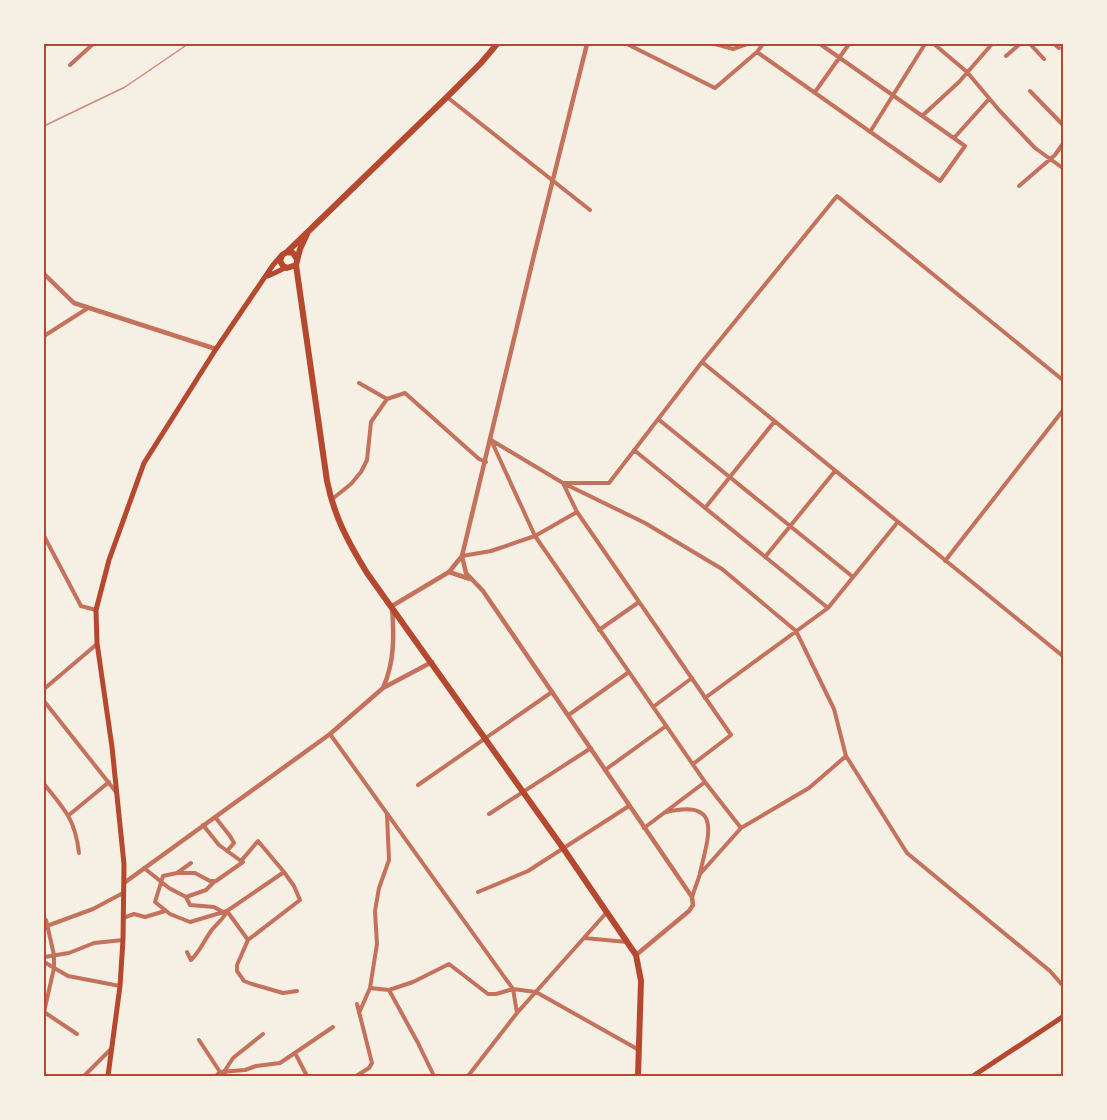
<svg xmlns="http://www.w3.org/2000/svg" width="1107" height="1120" viewBox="0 0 1107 1120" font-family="'Crimson Pro',serif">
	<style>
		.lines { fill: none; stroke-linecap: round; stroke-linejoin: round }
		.minor { stroke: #c5725c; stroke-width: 4 }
		.tertiary { stroke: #c5725c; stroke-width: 4.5 }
		.secondary { stroke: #b5482f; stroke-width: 5 }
		.trunk { stroke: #b5482f; stroke-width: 6 }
		.rail { stroke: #cf8b77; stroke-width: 1.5 }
		.neatline { fill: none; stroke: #b5482f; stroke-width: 2 }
	</style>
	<rect width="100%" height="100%" fill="#f6efe4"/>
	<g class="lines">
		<path class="minor" d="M 627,44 L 715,88 L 757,52 L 763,44
			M 715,44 L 733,49 L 747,44
			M 934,44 L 967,72 L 999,110 L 1035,148 L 1064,169
			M 1030,44 L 1044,59
			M 1054,44 L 1059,48
			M 757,52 L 940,181 L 965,146 L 820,44
			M 1006,56 L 1020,44
			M 70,65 L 93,44
			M 1030,91 L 1064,126
			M 815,92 L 849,44
			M 447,97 L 590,210
			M 922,116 L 959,82 L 992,44
			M 870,132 L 925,44
			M 954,138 L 989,99
			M 1019,186 L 1055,155 L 1064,142
			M 44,336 L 88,308
			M 702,362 L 1064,657
			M 359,383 L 387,399
			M 658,419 L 853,577
			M 491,440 L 563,483 L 645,523 L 722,569 L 796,631 L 834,709 L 846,756 L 809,788 L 741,828 L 700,874 L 692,897
			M 491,440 L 535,536 L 705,782 L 741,828
			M 634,450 L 828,608
			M 331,500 L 351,484 L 361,472 L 367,460 L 371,422 L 387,399 L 405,393 L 479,459 L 486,462
			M 705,508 L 774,422
			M 44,536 L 81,606 L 96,610
			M 462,556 L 491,551 L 535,536 L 577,512
			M 765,557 L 835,471
			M 945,561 L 1064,409
			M 599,630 L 639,602
			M 44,689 L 97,644
			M 705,698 L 828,608 L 897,523
			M 44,701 L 116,792
			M 653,707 L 692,678
			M 570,714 L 629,672
			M 330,734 L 513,989 L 536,992 L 639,1050
			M 846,756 L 907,853 L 1050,971 L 1064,987
			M 693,764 L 731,735 L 577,512 L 563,483 L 609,483 L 702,362 L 837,196 L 1064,381
			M 605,770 L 666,726
			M 44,784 C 65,810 75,819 79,853
			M 418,785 L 552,692
			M 666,812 C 724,798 708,837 700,873
			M 489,814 L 591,748
			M 69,815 L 109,782
			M 215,817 L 230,836 L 234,843 L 227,851
			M 203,825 L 219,845 L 241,861 L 258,841 L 284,872 L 294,886 L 300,900 L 248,940 L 237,965 L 237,971 L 244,981 L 252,984 L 283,993 L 297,991
			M 644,828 L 705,782
			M 191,863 L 177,873 L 163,876 L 155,902 L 170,914 L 190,922 L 227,911 L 284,872
			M 144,868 L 169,888 L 186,897 L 206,890 L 215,881
			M 178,873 L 195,873 L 210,881 L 216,881 L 243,862 L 241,861
			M 478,892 L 528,871 L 629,806
			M 186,897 L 190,905 L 214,907 L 223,912
			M 123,918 L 134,914 L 145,917 L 165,911
			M 44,927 L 93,909 L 123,893
			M 584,938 L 627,942
			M 187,952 L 191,960 C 200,951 204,941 211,931 C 217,923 223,920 227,911 L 248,940
			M 44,957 L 69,953 L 94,943 L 123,940
			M 44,962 L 68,976 L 120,986
			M 370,988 L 389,990 L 413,982 L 449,964 L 488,994 L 496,994 L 513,989 L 517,1013
			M 389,990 L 418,1043 L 434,1076
			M 44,1012 L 54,968 L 54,955 L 46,920
			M 44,1012 L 77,1034
			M 359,1013 L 370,988 L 377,944 L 375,911 L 379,888 L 389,860 L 387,815
			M 199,1040 L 220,1072 L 227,1076
			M 295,1053 L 307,1076
			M 224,1072 L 233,1058 L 263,1034
			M 84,1076 L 112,1048
			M 216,1076 L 220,1072 L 245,1070 L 256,1066 L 280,1063 L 333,1027
			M 356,1076 L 369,1068 L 372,1063 L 357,1004
			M 468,1076 L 517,1013 L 607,912"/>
		<path class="tertiary" d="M 587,44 L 535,251 L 462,556 L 466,573 L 483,591 L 692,897 L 693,905 L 689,911 L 636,955
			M 44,274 L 74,303 L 216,349
			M 449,572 L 470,579
			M 383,688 C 395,661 394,635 392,606 L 449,572 L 462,556
			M 124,883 L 330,734 L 383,688 L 432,662"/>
		<path class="secondary" d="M 268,276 L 285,268
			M 108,1076 L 120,986 L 123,940 L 124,864 L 112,747 L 97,643 L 96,610 L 109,560 L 144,463 L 216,349 L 273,265 L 280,257
			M 973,1076 L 1064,1016"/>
		<path class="trunk" d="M 287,252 L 447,97 L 481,63 L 497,44
			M 297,259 L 293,253 L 287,252 L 282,255 L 280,261 L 283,266 L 287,268 L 296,265 L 300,249 L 307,234
			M 296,265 L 327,481 C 334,516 348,542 367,573 L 563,848 L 636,955 L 641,981 L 638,1076"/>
		<path class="rail" d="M 44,126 L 125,87 L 188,44"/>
	</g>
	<rect width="1107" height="1120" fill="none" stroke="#f6efe4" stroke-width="90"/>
	<rect x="45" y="45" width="1017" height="1030" class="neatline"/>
</svg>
